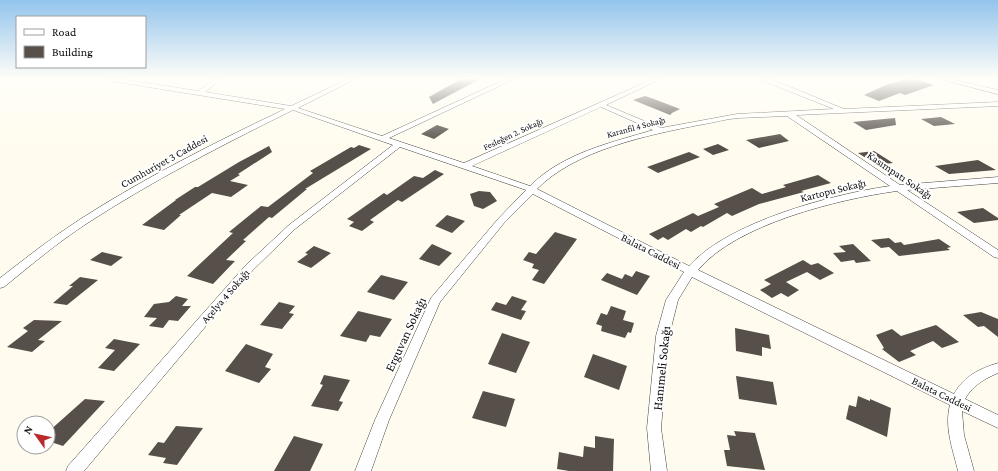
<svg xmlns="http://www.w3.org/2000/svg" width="998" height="471" viewBox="0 0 998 471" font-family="'Crimson Pro',serif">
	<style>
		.building { fill: #564f4a }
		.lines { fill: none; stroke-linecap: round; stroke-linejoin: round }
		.minor-casing { stroke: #414141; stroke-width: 1 }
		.minor { fill: #fff; fill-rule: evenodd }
		.labels { text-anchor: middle; stroke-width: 4; stroke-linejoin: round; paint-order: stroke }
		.far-street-label { font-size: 9px; fill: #0e0e0e; stroke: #fff }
		.street-label { font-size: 11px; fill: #0e0e0e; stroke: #fff }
		.near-street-label { font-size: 13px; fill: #0e0e0e; stroke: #fff }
	</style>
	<rect width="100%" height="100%" fill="#fffcef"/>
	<path class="building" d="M 461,79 L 480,79 L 433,104 L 429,97 Z
		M 907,79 L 914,79 L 934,85 L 905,95 L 900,93 L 879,101 L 864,95 L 886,85 Z
		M 645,96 L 654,99 L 680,109 L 672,113 L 670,115 L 633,100 Z
		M 941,117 L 955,124 L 934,126 L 921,119 Z
		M 895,118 L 896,125 L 866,130 L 853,122 Z
		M 437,125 L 449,129 L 434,139 L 421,134 Z
		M 780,134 L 789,141 L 759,148 L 746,140 Z
		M 718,144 L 729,150 L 713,155 L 703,149 Z
		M 359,145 L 371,149 L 305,189 L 307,189 L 272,218 L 269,217 L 243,240 L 246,241 L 226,260 L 235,261 L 213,284 L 187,276 L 233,233 L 229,232 L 261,206 L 268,207 L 313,173 L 310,171 L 351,147 L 354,148 Z
		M 269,146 L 272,152 L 238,174 L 240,175 L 230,181 L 248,185 L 231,197 L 212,193 L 179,215 L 181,215 L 164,230 L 142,225 L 176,200 L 175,200 L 195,187 L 198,187 L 239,162 Z
		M 874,151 L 893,163 L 877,165 L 858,153 Z
		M 689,152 L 700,157 L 658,173 L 647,167 Z
		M 978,160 L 996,170 L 949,174 L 935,166 Z
		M 435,170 L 444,174 L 402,202 L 398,200 L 370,220 L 374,222 L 362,231 L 349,226 L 354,222 L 347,219 L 384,193 L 387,195 L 414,176 L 423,178 Z
		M 818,175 L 831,183 L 801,191 L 804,192 L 759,204 L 732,216 L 727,213 L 703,227 L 701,226 L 691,232 L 686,229 L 668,240 L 663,237 L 658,240 L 649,234 L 693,213 L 698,216 L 719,207 L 714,204 L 752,188 L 762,194 L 786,187 L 783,185 Z
		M 479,191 L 490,192 L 497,201 L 483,209 L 474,206 L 470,194 Z
		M 983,208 L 998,218 L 998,220 L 974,223 L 957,212 Z
		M 447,215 L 465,221 L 452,233 L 435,226 Z
		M 555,232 L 577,239 L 544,284 L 532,280 L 539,270 L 532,268 L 534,264 L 523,260 L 529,252 L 536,254 Z
		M 889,238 L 895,243 L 901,242 L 904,245 L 939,239 L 951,247 L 947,248 L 950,250 L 899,256 L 889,247 L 881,248 L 871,240 Z
		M 432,244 L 452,253 L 439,266 L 419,259 Z
		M 853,244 L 871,261 L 856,263 L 854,260 L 841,262 L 833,253 L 846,252 L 839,246 Z
		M 314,246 L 331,253 L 311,268 L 297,262 L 308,254 L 305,253 Z
		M 102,252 L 123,257 L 111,266 L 90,260 Z
		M 803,260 L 811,265 L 818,263 L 834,273 L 820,280 L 807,272 L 786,282 L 799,290 L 788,297 L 781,293 L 772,298 L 760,290 L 771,284 L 764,280 Z
		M 636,271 L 650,276 L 637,295 L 601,280 L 607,273 L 622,279 L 625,274 L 632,277 Z
		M 381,275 L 408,282 L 394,300 L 367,292 Z
		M 80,277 L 98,280 L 67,305 L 53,303 L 73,286 L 69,286 Z
		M 176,296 L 188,299 L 182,306 L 191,306 L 178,321 L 169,320 L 163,328 L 149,326 L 157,318 L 144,317 L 154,304 L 169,302 Z
		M 512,296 L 527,301 L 521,310 L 526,311 L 521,320 L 491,310 L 496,302 L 506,305 Z
		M 279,302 L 295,306 L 289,313 L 294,314 L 282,329 L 260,325 Z
		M 611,306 L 626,311 L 623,320 L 634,323 L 631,333 L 628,332 L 625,338 L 601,331 L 602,326 L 596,324 L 601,313 L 607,315 Z
		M 358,311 L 392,319 L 380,337 L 370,335 L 366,342 L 340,336 Z
		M 981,312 L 998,319 L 998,337 L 984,326 L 978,327 L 963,315 Z
		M 34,320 L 62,321 L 38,340 L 45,341 L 32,352 L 7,347 L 28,331 L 23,328 Z
		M 936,325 L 959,342 L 942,348 L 933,341 L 910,351 L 916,355 L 899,362 L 882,349 L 884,348 L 876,335 L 892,329 L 901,336 Z
		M 735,328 L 769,335 L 771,349 L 762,347 L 762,356 L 736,351 Z
		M 502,333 L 530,342 L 516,373 L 488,364 Z
		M 114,339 L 140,344 L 114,371 L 98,368 L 115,350 L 105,348 Z
		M 246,344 L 273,354 L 265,367 L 271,369 L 259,383 L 225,371 Z
		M 593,354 L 627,366 L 619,390 L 584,377 Z
		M 324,375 L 350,380 L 339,401 L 343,402 L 338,411 L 311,406 L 323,385 L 320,384 Z
		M 736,376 L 773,382 L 777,405 L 739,399 Z
		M 483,391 L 515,399 L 506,427 L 472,418 Z
		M 858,396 L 870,401 L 870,399 L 891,408 L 887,437 L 846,419 L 849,405 L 856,407 Z
		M 85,399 L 105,401 L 63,446 L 48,441 L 48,432 Z
		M 176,426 L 203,428 L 177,465 L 163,463 L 166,458 L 148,455 L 158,442 L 164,443 Z
		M 734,431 L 755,433 L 765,470 L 727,466 L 724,450 L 730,450 L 727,435 L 736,436 Z
		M 294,436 L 323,444 L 310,471 L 274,471 Z
		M 595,436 L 614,439 L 613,471 L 569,471 L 557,469 L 559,452 L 583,457 L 584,446 L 595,448 Z"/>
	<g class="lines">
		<g class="minor-casing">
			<path id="minor" d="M 108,79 L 121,79 L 198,91 L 215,79 L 221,79 L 205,92 L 291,106 L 348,79 L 355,79 L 298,108 L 382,136 L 506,79 L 513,79 L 512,80 L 389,138 L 464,163 L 653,79 L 660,79 L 606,105 L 661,128 L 737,114 L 834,109 L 761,80 L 760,79 L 768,79 L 788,86 L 844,109 L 998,102 L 998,106 L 796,115 L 900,185 L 998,177 L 998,183 L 907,190 L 998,250 L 998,258 L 994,257 L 897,191 C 839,199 736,224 698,270 L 954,394 C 964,376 979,369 998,363 L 998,373 C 984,379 972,386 965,399 L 998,415 L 998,428 L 962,411 L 964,435 L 974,471 L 958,471 C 953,450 944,427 950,405 L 692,277 L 678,300 L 669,336 L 661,428 L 667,471 L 651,471 L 647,428 L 656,336 L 666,300 L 684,272 L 533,194 L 504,223 L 440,302 L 389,420 L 371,471 L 355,471 L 375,420 L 431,298 L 498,219 L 526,190 L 400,147 L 295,229 L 253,270 L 84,471 L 66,471 L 68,466 L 245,266 L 289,225 L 393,145 L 293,110 C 222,145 152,181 86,224 C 57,243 31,265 4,287 L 0,288 L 0,278 C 26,258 51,238 79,220 C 144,178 214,143 285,109 L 111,81 ZM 601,107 L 653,130 C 610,143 563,153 530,186 L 472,166 ZM 787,116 L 890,186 C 833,194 728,222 689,266 L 537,189 C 575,150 648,135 699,125 C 712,123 725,119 738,118 C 754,117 771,117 787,116 Z
				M 940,79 L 950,79 L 998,90 L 998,94 Z"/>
		</g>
		<use href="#minor" class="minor"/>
	</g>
	<linearGradient id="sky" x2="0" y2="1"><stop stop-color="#93c4ed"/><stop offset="0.54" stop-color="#fffef8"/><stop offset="1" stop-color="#fffef8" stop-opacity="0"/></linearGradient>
	<rect width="998" height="145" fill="url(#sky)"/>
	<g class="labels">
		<g class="far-street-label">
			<text transform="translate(636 127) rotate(-15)" y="3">Karanfil 4 Sokağı</text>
			<text transform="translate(513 134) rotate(-25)" y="3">Fesleğen 2. Sokağı</text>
		</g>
		<g class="street-label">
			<text transform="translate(164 161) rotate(-29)" y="4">Cumhuriyet 3 Caddesi</text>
			<text transform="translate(900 175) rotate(34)" y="4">Kasımpatı Sokağı</text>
			<text transform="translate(833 190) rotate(-14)" y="4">Kartopu Sokağı</text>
			<text transform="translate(651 251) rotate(27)" y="4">Balata Caddesi</text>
			<text transform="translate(225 296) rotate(-49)" y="4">Açelya 4 Sokağı</text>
			<text transform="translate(942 394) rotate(26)" y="4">Balata Caddesi</text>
		</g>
		<g class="near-street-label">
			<text transform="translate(405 334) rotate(-65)" y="5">Erguvan Sokağı</text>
			<text transform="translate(661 368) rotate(-84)" y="5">Hanımeli Sokağı</text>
		</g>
	</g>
	<rect x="16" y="16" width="130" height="52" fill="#ffffff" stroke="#9f9f9f"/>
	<rect x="24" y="29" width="20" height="6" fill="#ffffff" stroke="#9f9f9f"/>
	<text x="52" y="36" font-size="12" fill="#0e0e0e">Road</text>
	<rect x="24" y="46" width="20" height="12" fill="#564f4a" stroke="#9f9f9f"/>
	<text x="52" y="56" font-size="12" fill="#0e0e0e">Building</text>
	<g transform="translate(36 435) rotate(303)"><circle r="19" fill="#ffffff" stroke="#9f9f9f"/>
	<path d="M0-3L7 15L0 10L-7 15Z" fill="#ba292c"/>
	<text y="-6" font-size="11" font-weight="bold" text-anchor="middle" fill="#0e0e0e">N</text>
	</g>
</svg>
